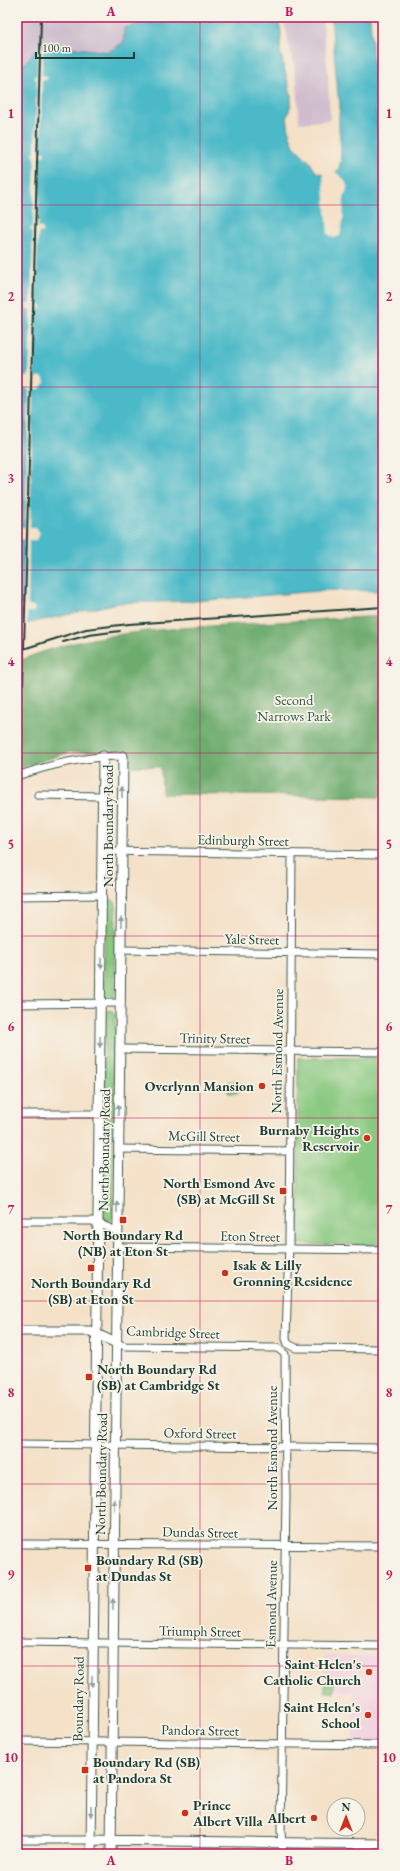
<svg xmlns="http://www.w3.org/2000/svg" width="400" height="1871" viewBox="0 0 400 1871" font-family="'EB Garamond',serif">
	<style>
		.built { fill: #f3cfdf }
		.industrial { fill: #cfbdce }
		.green { fill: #88c87f; stroke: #54825a }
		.forest { fill: #6eac6e; stroke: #467451 }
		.water { fill: #4cb9c8; stroke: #367b7e }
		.pier { fill: #f4e1c8 }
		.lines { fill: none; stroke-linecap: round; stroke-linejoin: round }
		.minor-casing { stroke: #3f564a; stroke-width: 9 }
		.tertiary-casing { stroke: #3f564a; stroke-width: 11 }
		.minor { stroke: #fff; stroke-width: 7 }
		.tertiary { stroke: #fff; stroke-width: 9 }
		.rail { stroke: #1f3d34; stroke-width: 2 }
		.oneway { fill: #8f9e9a }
		.grid { fill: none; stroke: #c2185b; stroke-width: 1; stroke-opacity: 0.55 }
		.poi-dot { fill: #c8321e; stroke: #f7f3e8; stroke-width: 1.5 }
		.labels { text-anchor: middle; stroke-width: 3.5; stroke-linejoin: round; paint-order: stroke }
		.park-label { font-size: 14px; fill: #345943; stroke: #f7f3e8 }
		.street-label { font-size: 14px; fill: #1f3d34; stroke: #f7f3e8 }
		.poi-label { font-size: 14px; font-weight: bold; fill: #1f3d34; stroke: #f7f3e8; text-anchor: end }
		.neatline { fill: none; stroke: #c2185b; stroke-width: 1.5 }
		.grid-label { font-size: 13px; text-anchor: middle; font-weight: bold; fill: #c2185b }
	</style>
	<rect width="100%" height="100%" fill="#f7f3e8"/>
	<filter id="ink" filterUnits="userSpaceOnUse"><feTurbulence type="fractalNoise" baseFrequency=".025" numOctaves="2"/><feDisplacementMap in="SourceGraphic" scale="8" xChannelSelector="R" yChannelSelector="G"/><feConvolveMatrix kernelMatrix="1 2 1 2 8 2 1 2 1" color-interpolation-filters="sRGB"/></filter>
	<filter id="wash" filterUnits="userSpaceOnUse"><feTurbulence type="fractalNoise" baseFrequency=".012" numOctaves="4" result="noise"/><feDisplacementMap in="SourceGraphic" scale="16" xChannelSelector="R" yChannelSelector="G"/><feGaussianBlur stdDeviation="0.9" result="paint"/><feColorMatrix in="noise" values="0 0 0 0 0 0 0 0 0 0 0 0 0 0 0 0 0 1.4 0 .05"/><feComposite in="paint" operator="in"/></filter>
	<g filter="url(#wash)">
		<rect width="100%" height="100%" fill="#f4e1c8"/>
		<path class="built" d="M 324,1655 L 383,1656 L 383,1742 L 353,1741 L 353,1692 L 324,1692 Z
			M 119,1846 L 273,1848 L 279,1851 L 276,1854 L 116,1854 L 116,1849 Z"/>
		<path class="industrial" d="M 17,17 L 147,17 L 143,23 L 125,28 L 124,42 L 109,52 L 91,50 L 21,69 L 17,73 Z
			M 283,17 L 322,17 L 328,74 L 330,120 L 299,123 L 297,81 Z"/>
		<path class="green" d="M 109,900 L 113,900 L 116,903 L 115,992 L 114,997 L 108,1000 L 104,997 L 105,902 Z
			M 111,1010 L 115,1014 L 113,1215 L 111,1220 L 107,1221 L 102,1218 L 105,1012 Z
			M 298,1058 L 383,1058 L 383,1245 L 298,1244 Z
			M 228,1082 L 239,1082 L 238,1093 L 228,1093 Z
			M 325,1682 L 335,1682 L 334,1692 L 325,1692 Z"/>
		<path class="forest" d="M 383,616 L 383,797 L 162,794 L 161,767 L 129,766 L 130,752 L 70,752 L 17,769 L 17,662 C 81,633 156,630 225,625 C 278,622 330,619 383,616 Z"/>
		<path class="water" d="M 147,17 L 278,17 L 281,33 L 280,52 L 291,94 L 291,104 L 287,117 L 290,136 L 294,146 L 309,161 L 316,172 L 323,174 L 333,199 L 339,201 L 344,187 L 335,173 C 337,171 340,169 340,165 C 343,149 338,134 339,118 C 339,110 342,103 338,96 L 331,17 L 370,17 L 379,144 L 380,177 L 383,180 L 383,591 L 332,590 L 196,601 L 119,603 L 17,626 L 17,73 L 35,50 L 51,45 L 109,52 L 124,42 L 124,28 L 143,23 Z
			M 383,26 L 383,88 L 380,31 Z"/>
		<path class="pier" d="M 43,46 L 42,75 L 46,76 L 48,79 L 42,80 L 40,151 L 44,152 L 46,154 L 40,157 L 38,227 L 42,228 L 43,231 L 43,232 L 38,233 L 36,303 L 40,304 L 42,306 L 40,309 L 36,309 L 34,377 L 41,377 L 44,379 L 45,383 L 40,389 L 33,389 L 30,527 L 35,527 L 40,533 L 37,540 L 29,540 L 28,606 L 33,606 L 35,609 L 33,612 L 27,612 L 27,626 L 22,627 L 23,612 L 18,611 L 17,607 L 23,605 L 25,540 L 17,537 L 17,532 L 18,528 L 25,527 L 29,389 L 23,387 L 21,381 L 23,378 L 29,376 L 31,309 L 27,309 L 26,306 L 27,304 L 31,303 L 33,233 L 30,229 L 33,227 L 35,157 L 32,154 L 35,151 L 37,80 L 34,78 L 37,75 L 38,47 Z
			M 334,171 L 342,177 L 348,186 L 344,197 L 343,221 L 340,236 L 334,238 L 328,234 L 323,174 L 324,172 L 328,175 L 331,185 L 334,188 L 335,198 L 338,199 L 342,185 L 333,174 Z"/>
	</g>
	<g filter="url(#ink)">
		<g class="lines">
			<g class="minor-casing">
				<path id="minor" d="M 17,776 C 52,764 86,756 123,756
					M 38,795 L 102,796
					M 102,851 L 383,855
					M 292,854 L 289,1243 L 286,1339 L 288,1344 L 296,1348 L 383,1349
					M 17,896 L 101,895
					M 121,950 L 383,954
					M 17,1004 L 120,1003
					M 119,1049 L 383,1052
					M 17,1114 L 99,1114
					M 118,1149 L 289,1151
					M 17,1221 L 92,1221 L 117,1231
					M 117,1247 L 383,1250
					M 116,1343 L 125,1346 L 277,1348 L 285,1354 L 286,1496 L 281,1832 L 283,1854
					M 17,1444 L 383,1448
					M 17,1544 L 383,1546
					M 17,1642 L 383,1646
					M 17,1741 L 383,1745
					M 17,1840 L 91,1840"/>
			</g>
			<g class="tertiary-casing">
				<path id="tertiary" d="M 17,1331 L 90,1331 L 116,1343
					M 91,1840 L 383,1844
					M 91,1854 L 103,756
					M 111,1854 L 123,756"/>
			</g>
			<use href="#minor" class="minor"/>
			<use href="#tertiary" class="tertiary"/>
			<path class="rail" d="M 63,642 L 89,635 L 120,631
				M 17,651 L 86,629 L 129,624 L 383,607
				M 23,684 L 41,17"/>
		</g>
		<defs><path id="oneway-solid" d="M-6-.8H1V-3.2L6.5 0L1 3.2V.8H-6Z"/></defs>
		<g class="oneway">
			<use href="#oneway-solid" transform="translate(122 792) rotate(-90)"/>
			<use href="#oneway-solid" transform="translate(121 922) rotate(-89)"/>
			<use href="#oneway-solid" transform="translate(101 963) rotate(90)"/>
			<use href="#oneway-solid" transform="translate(100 1042) rotate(91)"/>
			<use href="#oneway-solid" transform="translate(118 1110) rotate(-89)"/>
			<use href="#oneway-solid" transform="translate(117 1207) rotate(-89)"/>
			<use href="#oneway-solid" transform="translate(114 1505) rotate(-90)"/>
			<use href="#oneway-solid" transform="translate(113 1604) rotate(-90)"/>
			<use href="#oneway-solid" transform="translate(92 1681) rotate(91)"/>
			<use href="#oneway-solid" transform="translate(91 1811) rotate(90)"/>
		</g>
	</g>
	<path class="grid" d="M 200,17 L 200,1854M 17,205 L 383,205M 17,387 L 383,387M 17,570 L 383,570M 17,753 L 383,753M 17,936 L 383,936M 17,1118 L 383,1118M 17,1301 L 383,1301M 17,1484 L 383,1484M 17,1666 L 383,1666"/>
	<g class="poi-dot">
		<circle cx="262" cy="1086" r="4"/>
		<circle cx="367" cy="1138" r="4"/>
		<rect x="279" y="1187" width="8" height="8" rx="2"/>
		<rect x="119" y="1216" width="8" height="8" rx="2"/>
		<rect x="87" y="1264" width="8" height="8" rx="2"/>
		<circle cx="225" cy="1273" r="4"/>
		<rect x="85" y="1373" width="8" height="8" rx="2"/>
		<rect x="84" y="1564" width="8" height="8" rx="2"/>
		<circle cx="369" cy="1672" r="4"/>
		<circle cx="368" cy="1715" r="4"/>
		<rect x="81" y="1766" width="8" height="8" rx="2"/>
		<circle cx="185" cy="1813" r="4"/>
		<circle cx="314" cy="1818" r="4"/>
	</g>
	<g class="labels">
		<g class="park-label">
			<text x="294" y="705">Second<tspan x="294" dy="16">Narrows Park</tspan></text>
		</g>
		<g class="street-label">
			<text transform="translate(108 826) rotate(-90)" y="5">North Boundary Road</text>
			<text transform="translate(243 840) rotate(1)" y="5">Edinburgh Street</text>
			<text transform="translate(252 939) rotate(1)" y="5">Yale Street</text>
			<text transform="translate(215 1038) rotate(1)" y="5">Trinity Street</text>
			<text transform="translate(277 1051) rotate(-89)" y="5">North Esmond Avenue</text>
			<text transform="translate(204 1136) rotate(1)" y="5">McGill Street</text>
			<text transform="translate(104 1150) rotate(-89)" y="5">North Boundary Road</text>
			<text transform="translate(250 1236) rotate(1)" y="5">Eton Street</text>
			<text transform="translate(173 1332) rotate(2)" y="5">Cambridge Street</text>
			<text transform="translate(200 1433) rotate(1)" y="5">Oxford Street</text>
			<text transform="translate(272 1448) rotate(-90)" y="5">North Esmond Avenue</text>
			<text transform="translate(101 1474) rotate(-89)" y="5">North Boundary Road</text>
			<text transform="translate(200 1532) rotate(1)" y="5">Dundas Street</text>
			<text transform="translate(271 1604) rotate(-89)" y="5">Esmond Avenue</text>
			<text transform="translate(200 1631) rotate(1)" y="5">Triumph Street</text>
			<text transform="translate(78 1699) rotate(-89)" y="5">Boundary Road</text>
			<text transform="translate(200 1730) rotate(1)" y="5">Pandora Street</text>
		</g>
		<g class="poi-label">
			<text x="254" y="1091">Overlynn Mansion</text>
			<text x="359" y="1135">Burnaby Heights<tspan x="359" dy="16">Reservoir</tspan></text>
			<text x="275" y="1188">North Esmond Ave<tspan x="275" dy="16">(SB) at McGill St</tspan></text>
			<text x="123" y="1240" text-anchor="middle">North Boundary Rd<tspan x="123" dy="16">(NB) at Eton St</tspan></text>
			<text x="233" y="1270" text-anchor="start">Isak &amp; Lilly<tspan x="233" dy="16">Gronning Residence</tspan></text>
			<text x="91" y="1288" text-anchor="middle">North Boundary Rd<tspan x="91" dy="16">(SB) at Eton St</tspan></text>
			<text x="97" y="1374" text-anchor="start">North Boundary Rd<tspan x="97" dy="16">(SB) at Cambridge St</tspan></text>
			<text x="96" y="1565" text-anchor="start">Boundary Rd (SB)<tspan x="96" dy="16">at Dundas St</tspan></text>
			<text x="361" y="1669">Saint Helen's<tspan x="361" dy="16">Catholic Church</tspan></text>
			<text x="360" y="1712">Saint Helen's<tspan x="360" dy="16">School</tspan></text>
			<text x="93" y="1767" text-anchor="start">Boundary Rd (SB)<tspan x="93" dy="16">at Pandora St</tspan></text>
			<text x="193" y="1810" text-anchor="start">Prince<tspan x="193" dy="16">Albert Villa</tspan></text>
			<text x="306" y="1823">Albert</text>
		</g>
	</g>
	<rect width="400" height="1871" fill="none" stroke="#f7f3e8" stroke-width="44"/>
	<g transform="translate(346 1817)"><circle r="19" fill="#f7f3e8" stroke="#a1aaa0"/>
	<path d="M0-3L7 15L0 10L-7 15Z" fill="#c8321e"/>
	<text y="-6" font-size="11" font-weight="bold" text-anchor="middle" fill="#1f3d34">N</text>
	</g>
	<path d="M36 52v6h98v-6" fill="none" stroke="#1f3d34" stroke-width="2"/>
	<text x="42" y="52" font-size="12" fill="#1f3d34" stroke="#f7f3e8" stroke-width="3" paint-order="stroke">100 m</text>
	<rect x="22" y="22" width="356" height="1827" class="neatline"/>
	<g class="grid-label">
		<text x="111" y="16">A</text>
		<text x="289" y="16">B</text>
		<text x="11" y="118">1</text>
		<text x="389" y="118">1</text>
		<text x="11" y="301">2</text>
		<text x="389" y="301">2</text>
		<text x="11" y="483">3</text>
		<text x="389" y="483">3</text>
		<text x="11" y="666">4</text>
		<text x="389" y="666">4</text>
		<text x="11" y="849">5</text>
		<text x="389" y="849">5</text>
		<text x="11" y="1031">6</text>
		<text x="389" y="1031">6</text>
		<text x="11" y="1214">7</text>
		<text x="389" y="1214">7</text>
		<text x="11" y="1397">8</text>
		<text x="389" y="1397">8</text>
		<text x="11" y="1579">9</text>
		<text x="389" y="1579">9</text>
		<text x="11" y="1762">10</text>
		<text x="389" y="1762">10</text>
		<text x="111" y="1865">A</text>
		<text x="289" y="1865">B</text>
	</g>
</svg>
